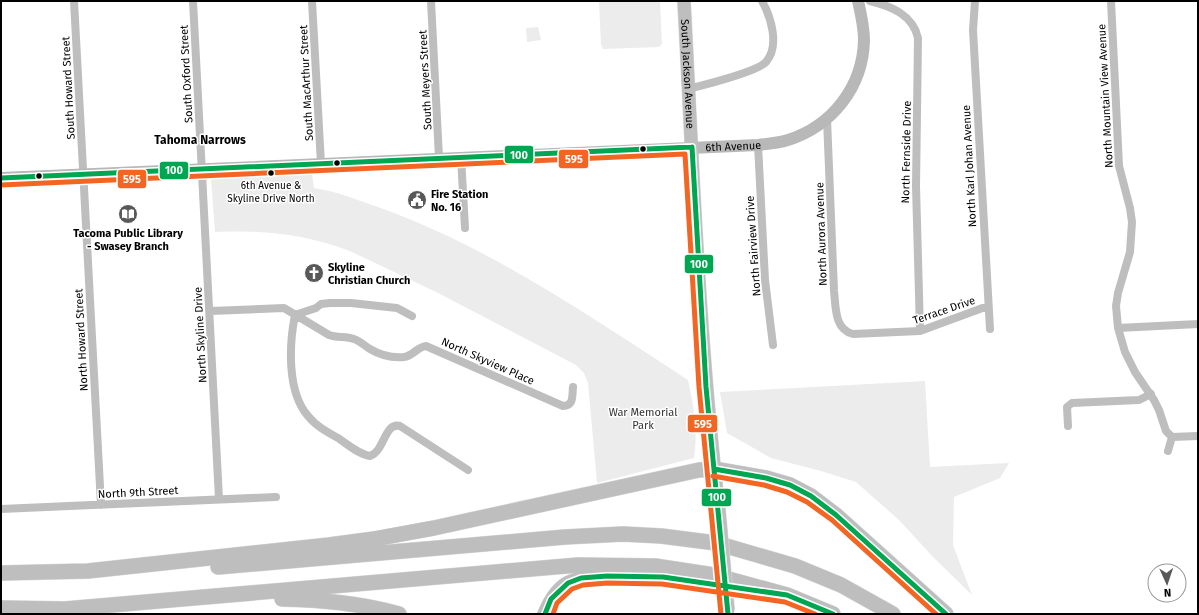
<svg xmlns="http://www.w3.org/2000/svg" width="1199" height="615" viewBox="0 0 1199 615" font-family="'Fira Sans',sans-serif">
	<style>
		.green { fill: #ececec }
		.lines { fill: none; stroke-linecap: round; stroke-linejoin: round }
		.primary-casing { stroke: #dbdbdb; stroke-width: 14 }
		.highway-casing { stroke: #dbdbdb; stroke-width: 16 }
		.street { stroke: #bebebe; stroke-width: 8 }
		.secondary { stroke: #b8b8b8; stroke-width: 12 }
		.primary { stroke: #bebebe; stroke-width: 13 }
		.highway { stroke: #bebebe; stroke-width: 15 }
		.primary-bridge-casing { stroke: #dbdbdb; stroke-width: 14; stroke-linecap: butt }
		.primary-bridge { stroke: #bebebe; stroke-width: 13 }
		.bus-1-casing { stroke: #fff; stroke-width: 8 }
		.bus-2-casing { stroke: #fff; stroke-width: 8 }
		.bus-1 { stroke: #00a651; stroke-width: 5 }
		.bus-2 { stroke: #f26522; stroke-width: 5 }
		.bus-dot { fill: #000; stroke: #fff; stroke-width: 1.5 }
		.labels { text-anchor: middle; stroke-width: 3; stroke-linejoin: round; paint-order: stroke }
		.bus-label { font-size: 10px; fill: #000; stroke: #fff }
		.street-label { font-size: 11px; fill: #000; stroke: #fff }
		.poi-label { font-size: 11px; font-weight: bold; fill: #000; stroke: #fff; text-anchor: start }
		.park-label { font-size: 11px; fill: #333; stroke: #fff }
		.neighbourhood-label { font-size: 12px; font-weight: bold; fill: #000; stroke: #fff }
		.line-badge { stroke: #fff; stroke-width: 1.5 }
		.badge-label { font-size: 11px; text-anchor: middle; font-weight: bold; fill: #fff }
	</style>
	<rect width="100%" height="100%" fill="#fff"/>
	<path class="green" d="M 599,1 L 660,1 L 662,44 L 659,47 L 603,49 L 601,45 Z
		M 538,27 L 541,40 L 527,42 L 526,28 Z
		M 312,174 L 314,188 C 336,191 357,200 378,207 C 490,247 589,316 688,380 C 694,407 698,430 694,458 L 597,483 L 588,383 L 584,373 L 576,365 L 438,293 L 352,252 C 306,234 264,230 215,232 L 211,179 Z
		M 925,381 L 930,467 L 1009,463 L 1000,478 L 954,497 L 953,545 L 972,595 L 933,557 L 899,520 L 856,482 L 821,471 L 771,458 L 727,433 L 720,392 Z"/>
	<g class="lines">
		<g class="primary-casing">
			<g id="primary">
				<path id="s2" d="M 684,1 C 693,171 699,341 719,510"/>
			</g>
		</g>
		<g class="highway-casing">
			<path id="highway" d="M 218,567 L 565,537 L 623,534 L 661,536 L 716,543 L 795,566 L 841,585 L 893,614
				M 1,573 L 88,571 L 329,545 L 374,539 L 434,528 L 699,470 L 714,469 L 766,478 L 790,485 L 811,496 L 836,515 L 946,614
				M 282,599 C 323,600 359,603 399,614
				M 1,608 L 65,609 L 578,565 L 655,566 L 714,575 L 787,595 L 833,614
				M 545,614 C 550,602 557,589 569,583 C 587,573 652,575 675,578"/>
		</g>
		<path class="street" d="M 74,1 L 101,505
			M 193,1 L 219,499
			M 312,1 L 321,164
			M 431,1 L 439,158
			M 870,1 C 891,6 913,15 918,38 L 916,186 L 920,331
			M 975,1 L 973,30 L 990,329
			M 1111,1 L 1119,166 L 1130,208 L 1132,222 L 1130,252 L 1118,293 L 1116,306 L 1118,328 L 1125,352 L 1135,372 L 1154,400 L 1159,410 L 1166,431 L 1172,437
			M 688,89 C 704,85 757,72 766,62 C 780,46 771,17 762,1
			M 827,119 L 834,291 C 836,307 834,329 853,334 L 920,331 L 988,306
			M 758,145 L 765,280 L 773,345
			M 461,157 L 465,228
			M 210,311 L 284,308 L 329,335 C 337,338 346,336 354,339 C 360,341 365,346 370,349 C 380,355 393,358 404,357 C 413,356 417,347 426,346 L 563,406 C 574,406 572,396 573,387
			M 295,315 C 289,345 287,392 308,416 C 316,426 327,432 338,438 C 347,444 358,454 370,456 C 385,451 384,422 400,426 L 468,470
			M 295,315 L 316,308 L 321,304 L 330,303 L 351,303 L 397,308 L 412,316
			M 1118,328 L 1198,324
			M 1068,426 L 1067,407 L 1072,403 L 1139,400 L 1151,394
			M 1172,437 L 1198,436
			M 1168,451 L 1172,437
			M 1,509 L 276,497"/>
		<path class="secondary" id="s1" d="M 1,178 L 758,145 C 768,144 778,143 788,140 C 832,126 863,87 864,40 C 864,27 861,14 858,1"/>
		<use href="#primary" class="primary"/>
		<use href="#highway" class="highway"/>
		<g class="primary-bridge-casing">
			<path id="primary-bridge" d="M 719,510 L 728,610"/>
		</g>
		<use href="#primary-bridge" class="primary-bridge"/>
		<g class="bus-1-casing">
			<path id="bus-1" d="M 692,147 L 706,387 L 728,614
				M 1,178 L 692,147
				M 714,469 L 766,478 L 790,485 L 811,496 L 836,515 L 946,614
				M 545,614 L 551,599 L 568,583 L 581,578 L 607,576 L 663,577 L 787,595 L 833,614"/>
		</g>
		<g class="bus-2-casing">
			<path id="bus-2" d="M 1,185 L 685,154 L 699,387 L 721,614
				M 713,476 L 764,485 L 787,492 L 807,502 L 832,520 L 936,614
				M 553,614 L 557,603 L 572,589 L 583,585 L 607,583 L 662,584 L 785,602 L 815,614"/>
		</g>
		<use href="#bus-1" class="bus-1"/>
		<use href="#bus-2" class="bus-2"/>
	</g>
	<defs>
		<g id="civic-disc" transform="scale(1)"><circle r="9.5" fill="#595959" stroke="#fff"/><path d="M-.6-6.5H3V-4.5H.6V-3L4-1V1h2V6H-6V1h2V-1L-.6-3ZM-1.2 2.5V6h2.4V2.5Z" fill="#fff"/></g>
		<g id="library-disc" transform="scale(1)"><circle r="9.5" fill="#595959" stroke="#fff"/><path d="M-6-4Q-3-5.5-.7-3.5V5Q-3 3-6 4ZM6-4Q3-5.5 .7-3.5V5Q3 3 6 4Z" fill="#fff"/></g>
		<g id="church-disc" transform="scale(1)"><circle r="9.5" fill="#595959" stroke="#fff"/><path d="M-1.2-6h2.4v3.5h3.3v2.4h-3.3V6h-2.4V-.1h-3.3v-2.4h3.3Z" fill="#fff"/></g>
	</defs>
	<g fill-rule="evenodd">
		<use href="#civic-disc" x="417" y="200"/>
		<use href="#library-disc" x="128" y="214"/>
		<use href="#church-disc" x="314" y="273"/>
	</g>
	<g class="bus-dot">
		<circle cx="643" cy="149" r="3.5"/>
		<circle cx="337" cy="163" r="3.5"/>
		<circle cx="271" cy="173" r="3.5"/>
		<circle cx="39" cy="176" r="3.5"/>
	</g>
	<g class="labels">
		<g class="bus-label">
			<text x="271" y="189">6th Avenue &amp;<tspan x="271" dy="13">Skyline Drive North</tspan></text>
		</g>
		<g class="street-label">
			<text transform="translate(186 74) rotate(-93)" y="4">South Oxford Street</text>
			<text dy="4" stroke="none"><textPath href="#s2" startOffset="73">South Jackson Avenue</textPath></text>
			<text transform="translate(425 80) rotate(-93)" y="4">South Meyers Street</text>
			<text transform="translate(306 83) rotate(-93)" y="4">South MacArthur Street</text>
			<text transform="translate(68 88) rotate(-93)" y="4">South Howard Street</text>
			<text transform="translate(1105 96) rotate(-93)" y="4">North Mountain View Avenue</text>
			<text dy="4" stroke="none"><textPath href="#s1" startOffset="733">6th Avenue</textPath></text>
			<text transform="translate(906 152) rotate(-89)" y="4">North Fernside Drive</text>
			<text transform="translate(969 166) rotate(-93)" y="4">North Karl Johan Avenue</text>
			<text transform="translate(821 234) rotate(-92)" y="4">North Aurora Avenue</text>
			<text transform="translate(753 246) rotate(-94)" y="4">North Fairview Drive</text>
			<text transform="translate(944 310) rotate(-19)" y="4">Terrace Drive</text>
			<text transform="translate(200 335) rotate(-93)" y="4">North Skyline Drive</text>
			<text transform="translate(81 340) rotate(-93)" y="4">North Howard Street</text>
			<text transform="translate(488 361) rotate(24)" y="4">North Skyview Place</text>
			<text transform="translate(138 492) rotate(-3)" y="4">North 9th Street</text>
		</g>
		<g class="poi-label">
			<text x="431" y="198">Fire Station<tspan x="431" dy="13">No. 16</tspan></text>
			<text x="128" y="237" text-anchor="middle">Tacoma Public Library<tspan x="128" dy="13">- Swasey Branch</tspan></text>
			<text x="328" y="271">Skyline<tspan x="328" dy="13">Christian Church</tspan></text>
		</g>
		<g class="park-label">
			<text x="643" y="416">War Memorial<tspan x="643" dy="13">Park</tspan></text>
		</g>
		<g class="neighbourhood-label">
			<text x="200" y="144">Tahoma Narrows</text>
		</g>
	</g>
	<g class="line-badge">
		<rect x="504" y="145" width="30" height="19" rx="4" fill="#00a651"/>
		<rect x="558" y="149" width="31" height="20" rx="4" fill="#f26522"/>
		<rect x="159" y="161" width="30" height="19" rx="4" fill="#00a651"/>
		<rect x="117" y="169" width="30" height="20" rx="4" fill="#f26522"/>
		<rect x="684" y="254" width="30" height="20" rx="4" fill="#00a651"/>
		<rect x="687" y="414" width="31" height="19" rx="4" fill="#f26522"/>
		<rect x="701" y="488" width="31" height="19" rx="4" fill="#00a651"/>
	</g>
	<g class="badge-label">
		<text x="519" y="159">100</text>
		<text x="574" y="163">595</text>
		<text x="174" y="174">100</text>
		<text x="132" y="183">595</text>
		<text x="699" y="268">100</text>
		<text x="703" y="428">595</text>
		<text x="717" y="501">100</text>
	</g>
	<rect width="1199" height="615" fill="none" stroke="#000000" stroke-width="4"/>
	<g transform="translate(1167 583) rotate(177)"><circle r="19" fill="#ffffff" stroke="#999999"/>
	<path d="M0-3L7 15L0 10L-7 15Z" fill="#595959"/>
	<text y="-6" font-size="11" font-weight="bold" text-anchor="middle" fill="#000000">N</text>
	</g>
</svg>
